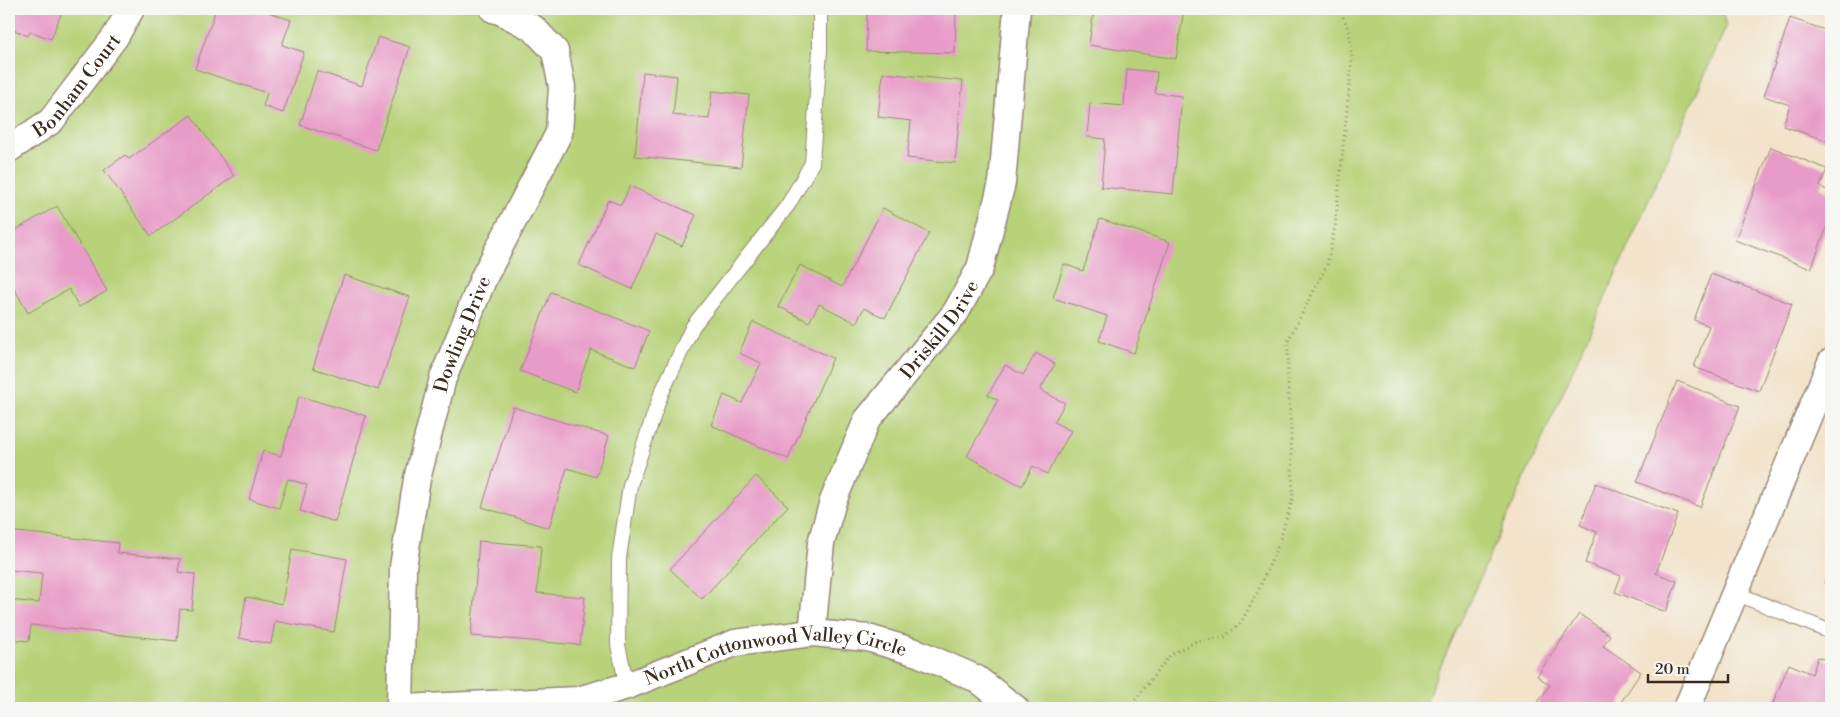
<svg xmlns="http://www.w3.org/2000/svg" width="1840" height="717" viewBox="0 0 1840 717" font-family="'Libre Bodoni',serif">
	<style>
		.green { fill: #b7d278; stroke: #797e4b }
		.building { fill: #e89bc8 }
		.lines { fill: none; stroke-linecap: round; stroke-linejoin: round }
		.service-casing { stroke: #968674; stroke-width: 16 }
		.minor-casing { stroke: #968674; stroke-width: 29 }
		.path { stroke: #968674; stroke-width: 3; stroke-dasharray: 1 4; stroke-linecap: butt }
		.service { stroke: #fff; stroke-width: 14 }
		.minor { stroke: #fff; stroke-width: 26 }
		.labels { text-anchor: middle; stroke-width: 5; stroke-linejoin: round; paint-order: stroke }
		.street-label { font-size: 19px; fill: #3b2a1e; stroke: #f6f6f2 }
	</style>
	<rect width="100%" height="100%" fill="#f6f6f2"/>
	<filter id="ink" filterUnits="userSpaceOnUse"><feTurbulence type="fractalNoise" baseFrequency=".02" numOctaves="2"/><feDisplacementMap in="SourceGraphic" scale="10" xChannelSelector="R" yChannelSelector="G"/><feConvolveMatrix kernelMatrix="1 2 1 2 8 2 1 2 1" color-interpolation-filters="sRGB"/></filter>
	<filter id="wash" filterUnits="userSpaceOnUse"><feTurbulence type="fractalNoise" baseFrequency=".0096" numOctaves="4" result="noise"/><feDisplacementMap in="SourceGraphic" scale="20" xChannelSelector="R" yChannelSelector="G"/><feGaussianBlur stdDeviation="1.12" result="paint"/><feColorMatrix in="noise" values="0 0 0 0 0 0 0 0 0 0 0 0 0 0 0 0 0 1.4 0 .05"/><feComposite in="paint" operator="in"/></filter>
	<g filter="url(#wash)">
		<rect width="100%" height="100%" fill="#f2e3ca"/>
		<path class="green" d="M 9,9 L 1722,9 L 1726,27 L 1434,681 L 1424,708 L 9,708 Z"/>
		<g id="blocks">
			<path class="building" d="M 9,9 L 63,9 L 51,39 L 30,31 L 28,36 L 9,28 Z
				M 216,9 L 259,9 L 291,20 L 282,45 L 304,52 L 283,113 L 263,106 L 267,93 L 195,69 Z
				M 867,9 L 956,9 L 955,53 L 866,51 Z
				M 1094,9 L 1184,9 L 1176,59 L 1089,45 Z
				M 1790,18 L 1831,32 L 1831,142 L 1783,126 L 1790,105 L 1764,96 Z
				M 378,37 L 410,47 L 376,150 L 300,125 L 317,71 L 362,86 Z
				M 1127,69 L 1157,72 L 1155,93 L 1182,96 L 1173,194 L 1101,187 L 1105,139 L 1087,137 L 1090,103 L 1124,106 Z
				M 643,72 L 677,76 L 673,115 L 709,119 L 712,91 L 749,95 L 741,167 L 635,156 Z
				M 883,73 L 963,81 L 955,163 L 907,158 L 911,121 L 878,117 Z
				M 191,115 L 234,176 L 151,236 L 104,170 L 125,155 L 129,159 Z
				M 1771,147 L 1827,169 L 1820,187 L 1831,192 L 1831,216 L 1811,269 L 1735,240 Z
				M 630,186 L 696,215 L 682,246 L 656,234 L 632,289 L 579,265 L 608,200 L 621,205 Z
				M 57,206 L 107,291 L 79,307 L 69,289 L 28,313 L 9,279 L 9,234 Z
				M 883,208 L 929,233 L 885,318 L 864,308 L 856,323 L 819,304 L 809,322 L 778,306 L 800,265 L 842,287 Z
				M 1100,219 L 1170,242 L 1134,353 L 1099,341 L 1107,316 L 1053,298 L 1064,264 L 1083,271 Z
				M 1711,274 L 1792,304 L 1759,391 L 1694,367 L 1709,326 L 1694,320 Z
				M 344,275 L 410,297 L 378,390 L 313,368 Z
				M 551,292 L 649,331 L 635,367 L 591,350 L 575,392 L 520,371 Z
				M 753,322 L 833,358 L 788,459 L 711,425 L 724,395 L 742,403 L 761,363 L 739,353 Z
				M 1036,353 L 1055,364 L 1040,390 L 1065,403 L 1054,422 L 1071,431 L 1047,474 L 1033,466 L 1022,486 L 967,456 L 998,400 L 988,395 L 1005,365 L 1023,375 Z
				M 1677,381 L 1740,406 L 1700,507 L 1637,482 Z
				M 299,396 L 366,416 L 335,522 L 300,511 L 307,485 L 288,479 L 279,508 L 249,499 L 263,451 L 281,456 Z
				M 513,407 L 609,436 L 596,477 L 567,468 L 549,528 L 482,507 Z
				M 756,476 L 788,506 L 702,599 L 670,569 Z
				M 1596,483 L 1678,514 L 1656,573 L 1677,581 L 1666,612 L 1615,592 L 1621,576 L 1585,563 L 1597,532 L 1580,525 Z
				M 9,531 L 118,543 L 117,553 L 180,559 L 178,572 L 195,574 L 192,610 L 180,609 L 177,641 L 31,625 L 29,641 L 9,639 L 9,600 L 39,603 L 42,573 L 9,570 Z
				M 479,541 L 541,546 L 537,593 L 585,597 L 580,645 L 471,636 Z
				M 292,549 L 347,559 L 334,632 L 275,621 L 271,644 L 239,638 L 246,597 L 282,604 Z
				M 1831,562 L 1831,586 L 1824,583 Z
				M 1579,614 L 1610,635 L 1603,646 L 1641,672 L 1617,708 L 1534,708 L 1550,685 L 1537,676 Z
				M 1818,657 L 1831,662 L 1831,708 L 1771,708 L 1789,664 L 1812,674 Z
				M 833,705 L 833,708 L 799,708 L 799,707 Z"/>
		</g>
	</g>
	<g filter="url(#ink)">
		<use href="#blocks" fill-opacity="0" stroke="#968674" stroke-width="1"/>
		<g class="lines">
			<g class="service-casing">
				<path id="service" d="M 1735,593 L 1831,632
					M 627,686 L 618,645 L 619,558 L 630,485 L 661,394 L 693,326 L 788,205 L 812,163 L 820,50 L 820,9"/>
			</g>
			<g class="minor-casing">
				<g id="minor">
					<path id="s1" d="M 9,149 L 51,121 L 115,37 L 131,9"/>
					<path id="s2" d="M 812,633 L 821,543 L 833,501 L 867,420 L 956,312 L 980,268 L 1002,183 L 1017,9"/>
					<path id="s3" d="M 400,708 L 403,567 L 417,479 L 443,378 L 484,277 L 559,133 L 562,87 L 555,51 L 533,28 L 500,11 L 493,9"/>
					<path id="s4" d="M 404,708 L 578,700 L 627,686 L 735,643 L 812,633 L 868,638 L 918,653 L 977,679 L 1015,708"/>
					<path d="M 1687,708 L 1831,362"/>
				</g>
			</g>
			<path class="path" d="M 1129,708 L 1170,655 L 1195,642 L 1224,637 L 1240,624 L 1257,593 L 1277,548 L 1293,498 L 1291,432 L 1288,384 L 1288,341 L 1327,265 L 1335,227 L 1352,60 L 1349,31 L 1340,9"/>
			<use href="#service" class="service"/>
			<use href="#minor" class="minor"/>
		</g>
	</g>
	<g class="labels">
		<g class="street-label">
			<text dy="7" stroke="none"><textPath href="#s1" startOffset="94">Bonham Court</textPath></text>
			<text dy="7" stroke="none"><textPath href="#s2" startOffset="338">Driskill Drive</textPath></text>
			<text dy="7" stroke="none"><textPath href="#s3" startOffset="382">Dowling Drive</textPath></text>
			<text dy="7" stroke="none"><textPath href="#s4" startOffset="380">North Cottonwood Valley Circle</textPath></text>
		</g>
	</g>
	<rect width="1840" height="717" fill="none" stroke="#f6f6f2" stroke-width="30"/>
	<path d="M1648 674v8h80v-8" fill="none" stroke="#3b2a1e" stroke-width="2.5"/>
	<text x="1655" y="674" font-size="15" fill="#3b2a1e" stroke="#f6f6f2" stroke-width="4" paint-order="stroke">20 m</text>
</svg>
